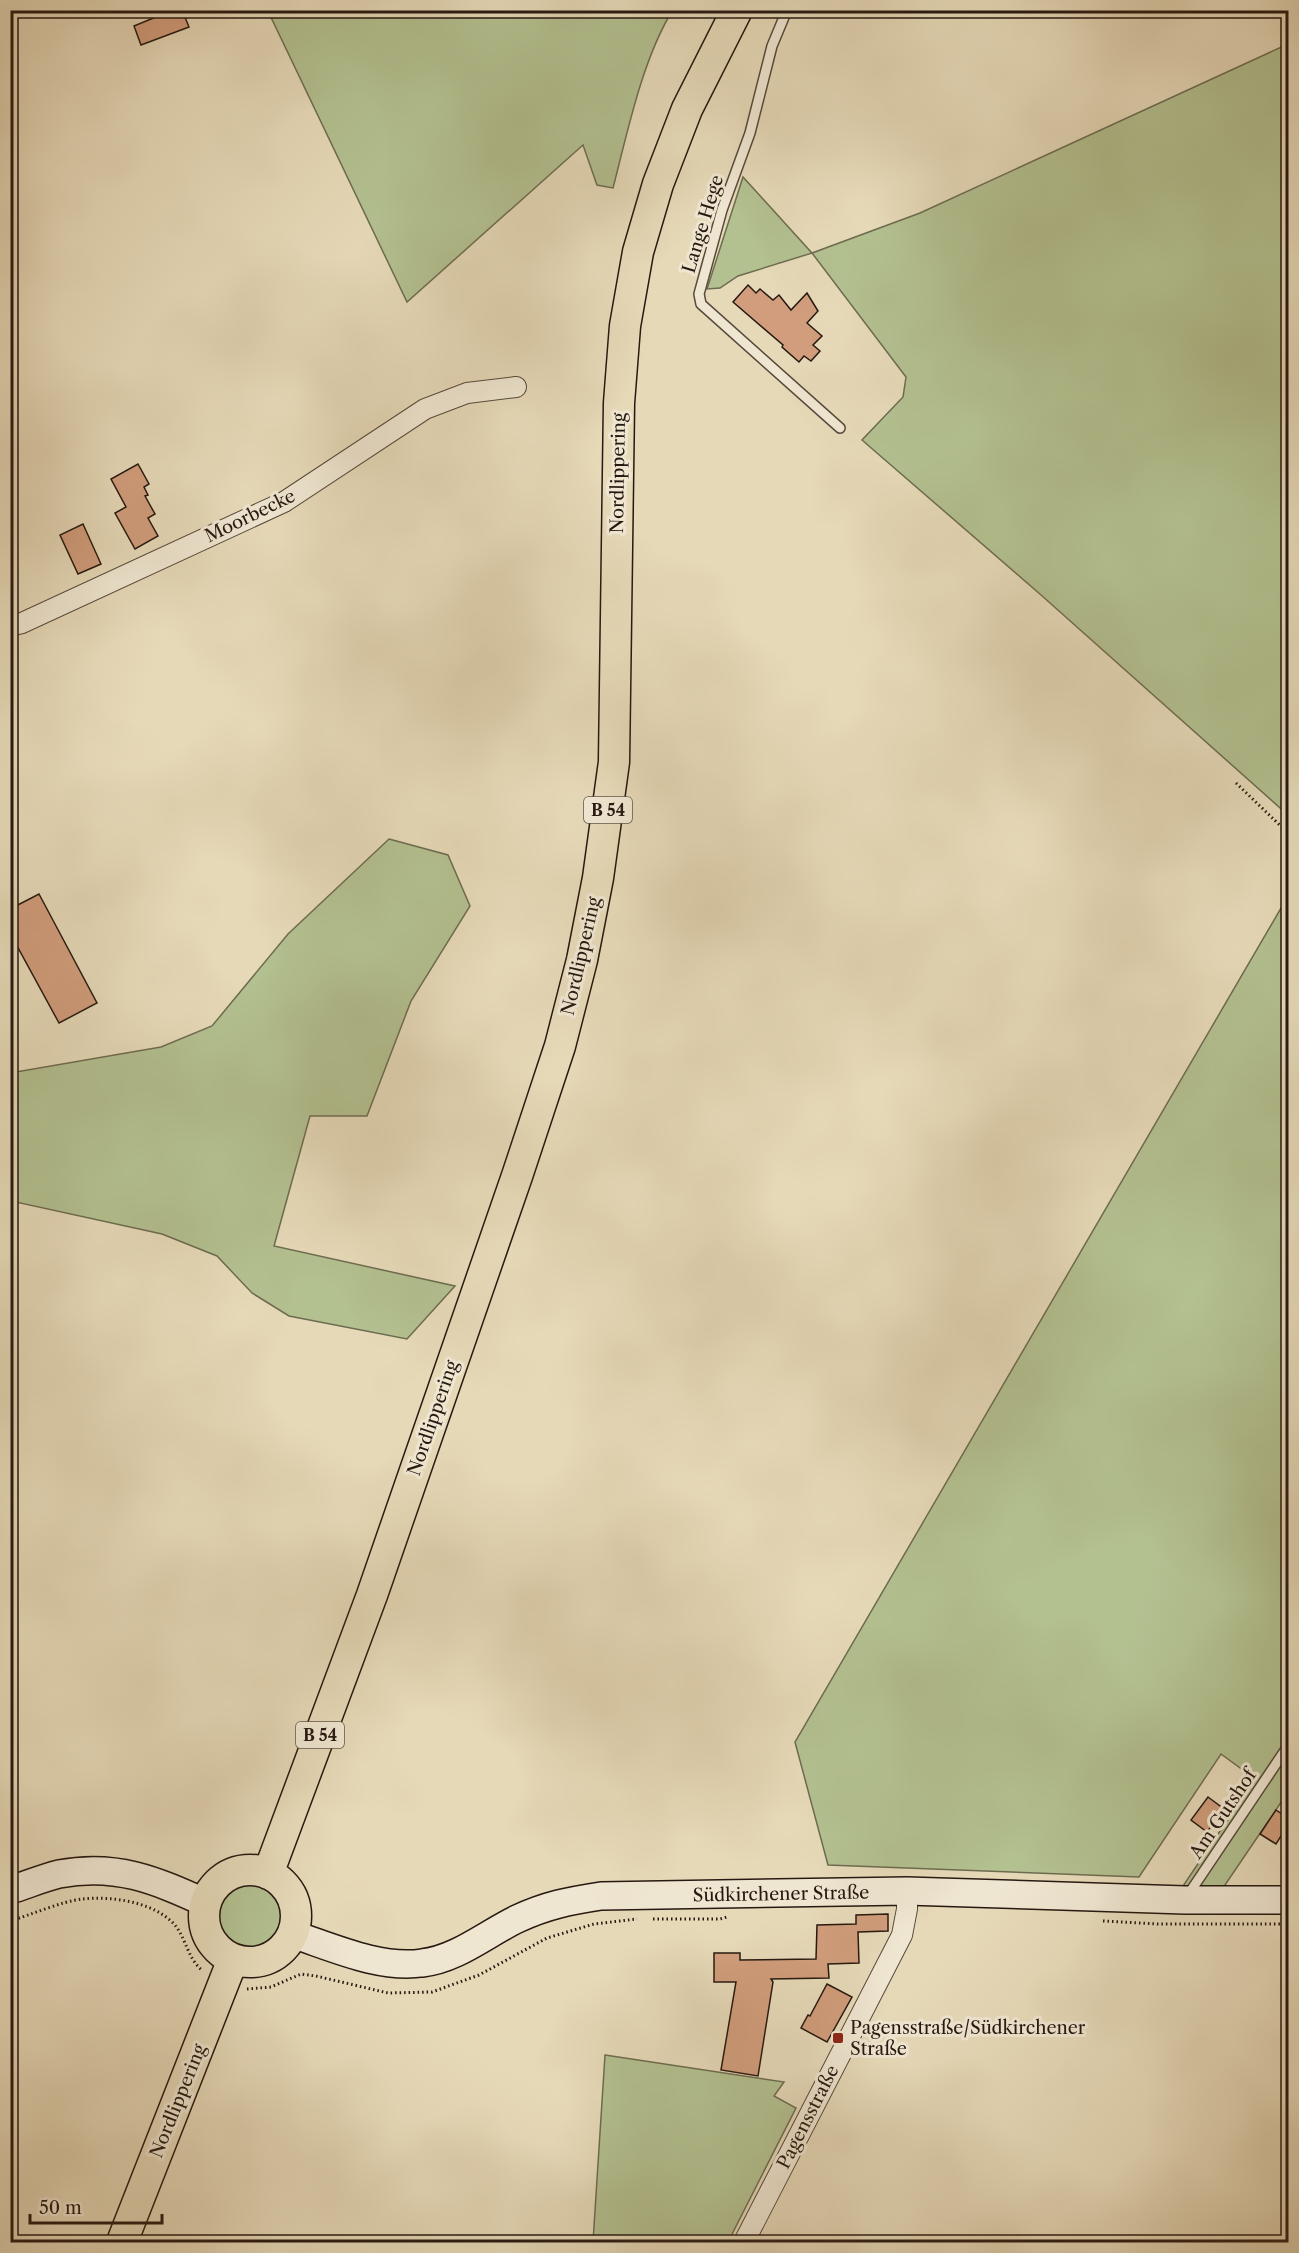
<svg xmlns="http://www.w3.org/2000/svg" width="1299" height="2253" viewBox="0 0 1299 2253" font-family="'Libre Caslon Text',serif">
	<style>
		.green { fill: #b3c090; stroke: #6d6c50; stroke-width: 1.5 }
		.building { fill: #d19d7c; stroke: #271911; stroke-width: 1.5 }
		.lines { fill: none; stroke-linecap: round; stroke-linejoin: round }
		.lane-casing { stroke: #57493b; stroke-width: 12 }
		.street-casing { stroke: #57493b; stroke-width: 22 }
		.secondary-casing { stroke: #271911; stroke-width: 30 }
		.primary-casing { stroke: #271911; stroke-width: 33 }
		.path { stroke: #271911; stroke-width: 3; stroke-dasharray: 1.5 3; stroke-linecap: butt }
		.lane { stroke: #efe6d1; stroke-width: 9 }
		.street { stroke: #efe6d1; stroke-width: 20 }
		.secondary { stroke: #efe6d1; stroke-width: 27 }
		.primary { stroke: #e6d9b8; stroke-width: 30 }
		.poi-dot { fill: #8f2418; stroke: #efe6d1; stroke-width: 2 }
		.labels { text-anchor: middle; stroke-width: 6; stroke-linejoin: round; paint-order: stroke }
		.shield { fill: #efe6d1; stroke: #63564b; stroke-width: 1.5 }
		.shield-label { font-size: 16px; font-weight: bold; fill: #271911 }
		.street-label { font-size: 18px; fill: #271911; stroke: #efe6d1 }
		.poi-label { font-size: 18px; fill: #271911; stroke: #efe6d1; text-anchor: start }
	</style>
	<rect width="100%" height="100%" fill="#e6d9b8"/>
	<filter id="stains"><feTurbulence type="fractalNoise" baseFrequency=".00333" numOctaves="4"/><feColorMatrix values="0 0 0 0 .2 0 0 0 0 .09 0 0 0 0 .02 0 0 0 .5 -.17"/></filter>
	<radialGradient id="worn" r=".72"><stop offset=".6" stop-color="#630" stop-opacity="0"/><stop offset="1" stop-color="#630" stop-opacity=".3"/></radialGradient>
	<path class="green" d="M 268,11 L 672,11 C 642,61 628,130 613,188 L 597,185 L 583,145 L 407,302 Z
		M 1288,44 L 1288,815 L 1041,595 L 862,440 L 903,397 L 906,377 L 812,253 L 738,276 L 720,288 L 707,289 L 743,177 L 812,253 L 920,213 Z
		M 389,839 L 448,855 L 470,906 L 411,1001 L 367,1116 L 310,1116 L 274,1246 L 455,1286 L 407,1339 L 289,1316 L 252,1293 L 217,1256 L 162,1234 L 11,1201 L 11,1071 L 16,1072 L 161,1047 L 212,1026 L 288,934 Z
		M 1288,896 L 1288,1792 L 1223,1888 L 1183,1886 L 1255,1779 L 1221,1754 L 1139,1877 L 828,1865 L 795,1742 Z
		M215 1916a34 34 0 1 1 68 0a34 34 0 1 1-68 0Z
		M 605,2055 L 784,2082 L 774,2096 L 796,2108 L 728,2242 L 593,2242 Z"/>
	<path class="building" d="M 173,10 L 182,10 L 189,27 L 141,45 L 134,26 Z
		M 748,285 L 756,293 L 760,289 L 773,300 L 779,295 L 791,310 L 807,293 L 818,311 L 807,323 L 822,336 L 813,345 L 820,351 L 811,361 L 804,356 L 799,362 L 782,347 L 783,345 L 733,302 Z
		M 138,464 L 149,484 L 144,487 L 148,495 L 145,496 L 155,514 L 148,518 L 158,536 L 135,549 L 115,513 L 126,507 L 111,479 Z
		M 83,524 L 101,564 L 78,574 L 60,535 Z
		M 39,894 L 97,1003 L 59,1023 L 10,933 L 10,909 Z
		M 1208,1797 L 1224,1809 L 1207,1832 L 1191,1820 Z
		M 1276,1810 L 1288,1818 L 1288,1825 L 1276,1844 L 1260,1834 Z
		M 888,1914 L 888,1931 L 858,1932 L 859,1963 L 828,1964 L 829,1978 L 771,1979 L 773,1982 L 758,2076 L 721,2070 L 736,1982 L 714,1982 L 714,1953 L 740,1953 L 740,1960 L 816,1959 L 817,1925 L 856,1924 L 856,1915 Z
		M 827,1984 L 852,1997 L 827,2042 L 801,2028 L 808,2015 L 810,2016 Z"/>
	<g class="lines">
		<g class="lane-casing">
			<path id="lane" d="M 787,10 L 772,46 L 750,133 L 722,210 L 699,294 L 701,304 L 840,428
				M 1188,1895 L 1288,1746"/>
		</g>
		<g class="street-casing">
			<path id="street" d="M 10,626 L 22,623 L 284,502 L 425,409 L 467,393 L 516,387
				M 744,2242 L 902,1935 L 907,1909 L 907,1891"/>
		</g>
		<g class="secondary-casing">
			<path id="secondary" d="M 10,1890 C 26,1885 43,1878 59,1874 C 116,1863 155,1880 206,1903
				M 292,1934 C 332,1947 379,1969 422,1963 C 457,1959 486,1934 517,1919 C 547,1905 569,1901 601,1896 L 907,1891 L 1185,1900 L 1288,1900"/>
		</g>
		<g class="primary-casing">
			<path id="primary" d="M204 1916a46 46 0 1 1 92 0a46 46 0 1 1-92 0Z
				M 268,1874 L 372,1595 L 517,1176 L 560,1046 L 582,960 L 598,878 L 614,762 L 619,403 L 625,326 L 638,252 L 658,184 L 687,109 L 737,10
				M 122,2242 L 233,1959"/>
		</g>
		<path class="path" d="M 1236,783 L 1288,833
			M 653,1919 L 720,1919 L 727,1917
			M 10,1921 C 30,1915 63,1901 82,1899 C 110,1896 149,1901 171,1921 C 186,1934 186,1958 203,1971
			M 1103,1921 L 1158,1924 L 1288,1924
			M 247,1989 L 271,1987 L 301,1974 L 316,1976 L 388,1993 L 432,1992 L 479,1975 L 547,1938 L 594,1924 L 637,1919"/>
		<use href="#lane" class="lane"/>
		<use href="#street" class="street"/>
		<use href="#secondary" class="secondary"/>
		<use href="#primary" class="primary"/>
	</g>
	<rect class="poi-dot" x="832" y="2032" width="12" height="12" rx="3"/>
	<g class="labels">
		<g class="shield">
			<rect x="584" y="797" width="48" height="26" rx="4.5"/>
			<rect x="296" y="1722" width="48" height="26" rx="4.5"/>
		</g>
		<g class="shield-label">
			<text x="608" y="816">B 54</text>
			<text x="320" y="1741">B 54</text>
		</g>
		<g class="street-label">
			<text transform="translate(703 224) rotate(-73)" y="6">Lange Hege</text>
			<text transform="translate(618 473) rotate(-89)" y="6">Nordlippering</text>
			<text transform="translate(250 516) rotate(-26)" y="6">Moorbecke</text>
			<text transform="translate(581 956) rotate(-77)" y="6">Nordlippering</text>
			<text transform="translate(433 1418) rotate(-71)" y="6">Nordlippering</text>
			<text transform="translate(1223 1814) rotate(-56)" y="6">Am Gutshof</text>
			<text transform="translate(781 1894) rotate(-1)" y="6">Südkirchener Straße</text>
			<text transform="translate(178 2101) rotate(-68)" y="6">Nordlippering</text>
			<text transform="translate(808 2117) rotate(-63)" y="6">Pagensstraße</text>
		</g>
		<g class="poi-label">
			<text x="850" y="2034">Pagensstraße/Südkirchener<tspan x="850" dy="21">Straße</tspan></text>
		</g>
	</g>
	<rect width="1299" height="2253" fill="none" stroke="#e6d9b8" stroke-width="36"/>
	<rect x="12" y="12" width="1275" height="2229" fill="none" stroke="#271911" stroke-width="3"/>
	<rect x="18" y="18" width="1263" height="2217" fill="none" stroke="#271911" stroke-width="1.5"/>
	<path d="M30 2214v9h132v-9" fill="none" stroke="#271911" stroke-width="3"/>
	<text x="39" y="2214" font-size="18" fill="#271911" stroke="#efe6d1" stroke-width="4.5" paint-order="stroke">50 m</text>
	<rect width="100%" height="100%" filter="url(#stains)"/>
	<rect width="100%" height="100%" fill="url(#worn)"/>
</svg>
